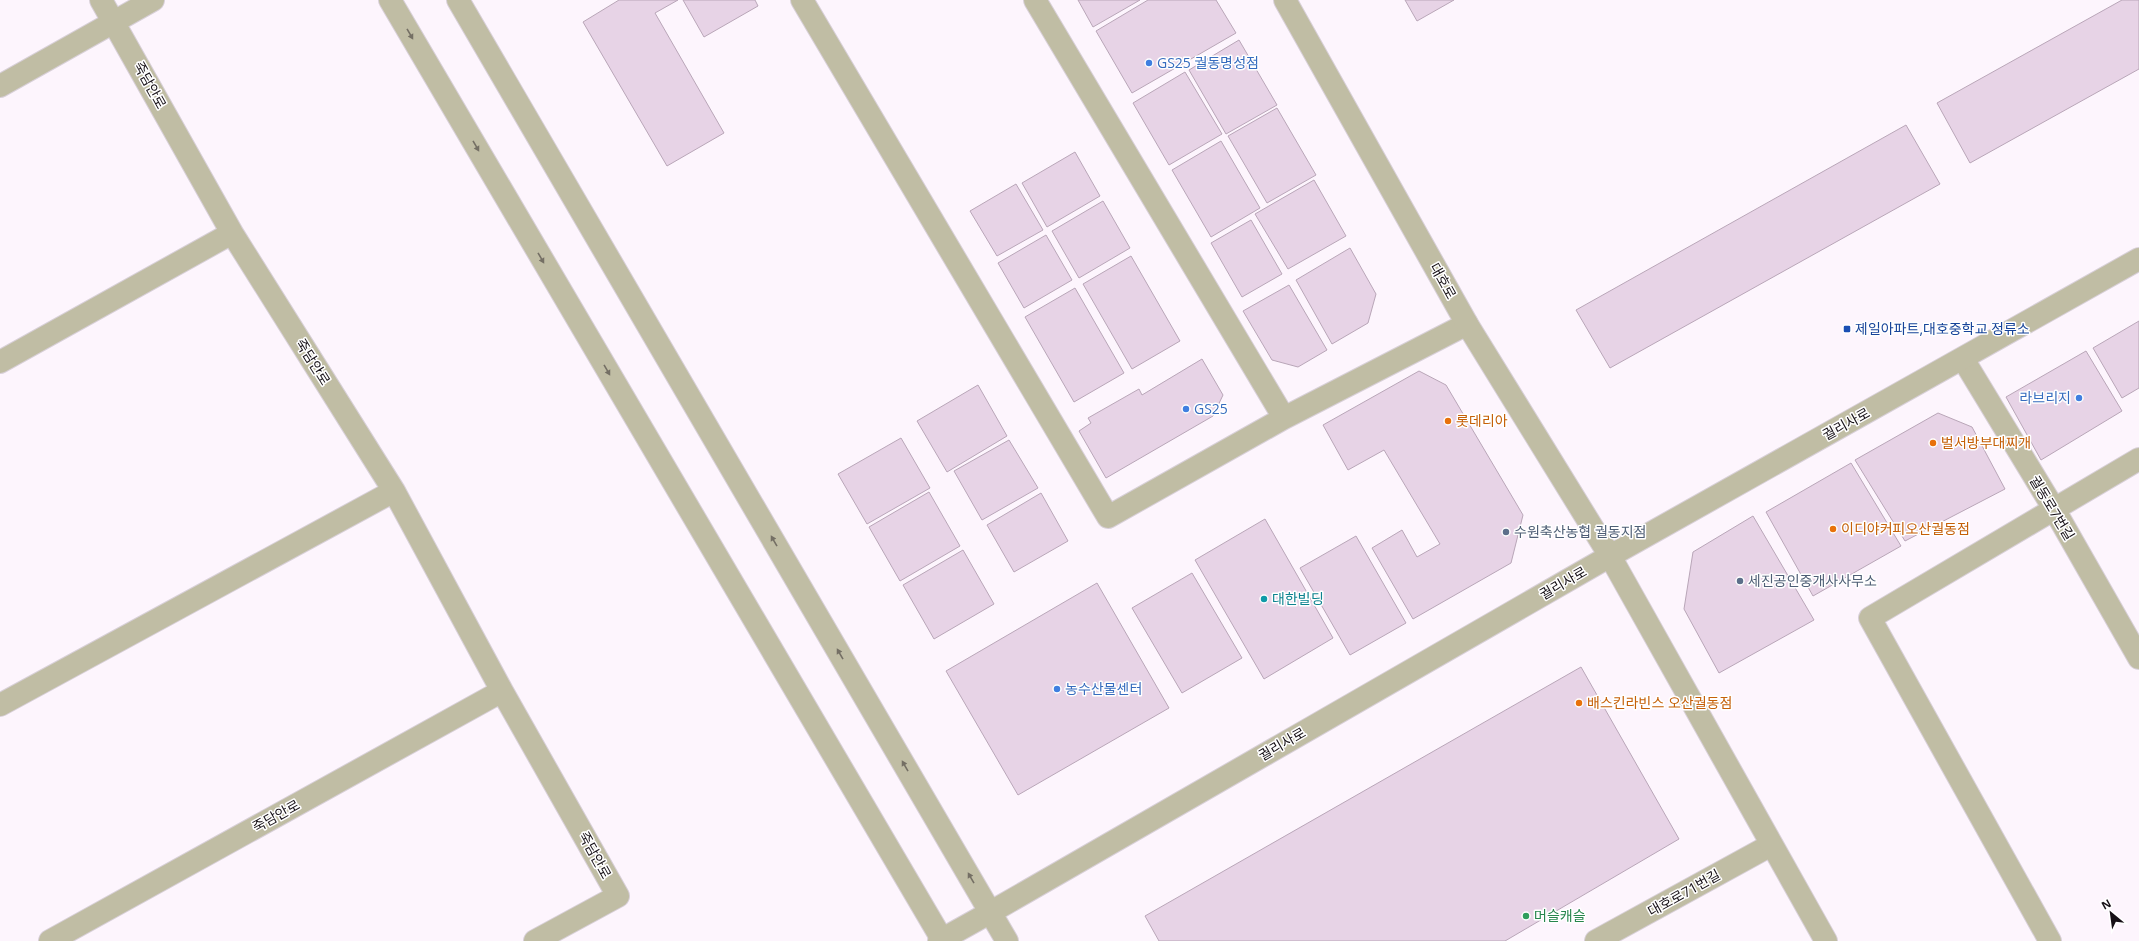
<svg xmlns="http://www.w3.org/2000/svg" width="2139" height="941" viewBox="0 0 2139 941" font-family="'Open Sans','Noto Sans KR',sans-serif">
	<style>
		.building { fill: #e7d3e6; stroke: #b9a6b8 }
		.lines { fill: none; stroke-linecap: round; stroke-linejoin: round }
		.minor-casing { stroke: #d8d0d8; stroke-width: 24 }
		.tertiary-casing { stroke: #d8d0d8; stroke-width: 24 }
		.minor { stroke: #c0bda4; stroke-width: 22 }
		.tertiary { stroke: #c0bda4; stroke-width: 22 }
		.oneway { fill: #746f64 }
		.shop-dot { fill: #3f7fe0; stroke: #fff; stroke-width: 1.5 }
		.transit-dot { fill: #1a4fb4; stroke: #fff; stroke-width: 1.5 }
		.food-dot { fill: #e8710a; stroke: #fff; stroke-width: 1.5 }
		.service-dot { fill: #5c6f8a; stroke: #fff; stroke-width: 1.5 }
		.culture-dot { fill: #0f9aa8; stroke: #fff; stroke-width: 1.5 }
		.leisure-dot { fill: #2e9e5b; stroke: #fff; stroke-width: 1.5 }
		.labels { text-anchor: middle; stroke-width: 3; stroke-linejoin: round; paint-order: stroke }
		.shop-label { font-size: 14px; fill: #366cbe; stroke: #fff; text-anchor: start }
		.street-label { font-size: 14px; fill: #161016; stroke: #fff }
		.transit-label { font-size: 14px; fill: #164399; stroke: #fff; text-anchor: start }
		.food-label { font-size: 14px; fill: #c56008; stroke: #fff; text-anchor: start }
		.service-label { font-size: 14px; fill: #4e5e75; stroke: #fff; text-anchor: start }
		.culture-label { font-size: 14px; fill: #0d838f; stroke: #fff; text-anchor: start }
		.leisure-label { font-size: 14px; fill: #27864d; stroke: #fff; text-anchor: start }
	</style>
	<rect width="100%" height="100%" fill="#fdf5fd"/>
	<path class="building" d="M 619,0 L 678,0 L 655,13 L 724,133 L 667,166 L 583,22 Z
		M 683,0 L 755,0 L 758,6 L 704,37 Z
		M 1078,0 L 1140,0 L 1093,27 Z
		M 1148,0 L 1216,0 L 1236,33 L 1132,93 L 1096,31 Z
		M 1405,0 L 1454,0 L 1417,21 Z
		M 2122,0 L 2139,0 L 2139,69 L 1970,163 L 1937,103 Z
		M 1239,40 L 1277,105 L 1226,134 L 1189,70 Z
		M 1185,72 L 1222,134 L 1169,165 L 1133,103 Z
		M 1277,108 L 1316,175 L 1267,203 L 1228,136 Z
		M 1906,125 L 1940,184 L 1610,368 L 1576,310 Z
		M 1221,141 L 1260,208 L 1211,237 L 1172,170 Z
		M 1075,152 L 1100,196 L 1047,227 L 1022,183 Z
		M 1314,180 L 1346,236 L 1288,269 L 1255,214 Z
		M 1016,184 L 1043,230 L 997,256 L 970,211 Z
		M 1103,201 L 1130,248 L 1079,278 L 1052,231 Z
		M 1251,220 L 1282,274 L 1242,297 L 1211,243 Z
		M 1046,235 L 1072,280 L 1024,308 L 998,263 Z
		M 1350,248 L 1376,294 L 1368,323 L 1332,344 L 1296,280 Z
		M 1131,256 L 1180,341 L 1132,369 L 1083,284 Z
		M 1289,285 L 1327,350 L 1298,367 L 1272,360 L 1243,311 Z
		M 1075,288 L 1124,373 L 1074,402 L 1025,317 Z
		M 2139,321 L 2139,388 L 2122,398 L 2093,348 Z
		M 2086,351 L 2122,411 L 2041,460 L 2006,397 Z
		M 1202,359 L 1223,395 L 1213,416 L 1106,478 L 1079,431 L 1091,423 L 1088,418 L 1139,389 L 1142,395 Z
		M 1419,371 L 1446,385 L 1523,515 L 1511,563 L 1413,619 L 1372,548 L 1402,530 L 1417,557 L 1440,544 L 1384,450 L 1348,470 L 1323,425 Z
		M 978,385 L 1007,436 L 947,472 L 917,421 Z
		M 1938,413 L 1972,427 L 2005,489 L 1905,541 L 1855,460 Z
		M 901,438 L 930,488 L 867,524 L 838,474 Z
		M 1009,440 L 1038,488 L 982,520 L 954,471 Z
		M 1851,463 L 1901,546 L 1813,596 L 1766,512 Z
		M 929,492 L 960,546 L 900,581 L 869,527 Z
		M 1041,493 L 1068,541 L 1014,572 L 987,525 Z
		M 1753,516 L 1814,620 L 1719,673 L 1684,609 L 1693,552 Z
		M 1265,519 L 1333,638 L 1264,679 L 1195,560 Z
		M 1356,536 L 1406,623 L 1350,655 L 1300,568 Z
		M 963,550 L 994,604 L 934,639 L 903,585 Z
		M 1192,573 L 1242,658 L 1182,693 L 1132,608 Z
		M 1097,583 L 1169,708 L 1018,795 L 946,671 Z
		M 1581,667 L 1679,839 L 1505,941 L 1159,941 L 1145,916 Z"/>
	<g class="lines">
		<g class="minor-casing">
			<path id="minor" d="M 101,0 L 232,233 L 394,491 L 502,691 L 618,896 L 535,941
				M 802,0 L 1108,517 L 1284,418 L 1467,324
				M 1035,0 L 1284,418
				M 0,86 L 153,0
				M 1963,359 L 2054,509 L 2139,658
				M 0,362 L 232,233
				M 0,705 L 394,491
				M 50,941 L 502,691
				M 939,941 L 991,912
				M 1596,941 L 1771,845
				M 2050,941 L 1870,618 L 2139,459"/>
		</g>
		<g class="tertiary-casing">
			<path id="tertiary" d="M 390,0 L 943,941
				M 458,0 L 1007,941
				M 1285,0 L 1467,324 L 1610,556 L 1826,941
				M 991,912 L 1610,556 L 2139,259"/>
		</g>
		<use href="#minor" class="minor"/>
		<use href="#tertiary" class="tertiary"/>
	</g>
	<defs><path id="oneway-solid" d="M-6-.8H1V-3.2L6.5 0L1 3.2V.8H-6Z"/></defs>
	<g class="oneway">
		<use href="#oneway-solid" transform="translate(410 34) rotate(60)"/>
		<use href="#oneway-solid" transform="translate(476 146) rotate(60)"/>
		<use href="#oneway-solid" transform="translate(541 258) rotate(60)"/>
		<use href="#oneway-solid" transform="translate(607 370) rotate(60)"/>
		<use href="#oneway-solid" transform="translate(774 541) rotate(-120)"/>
		<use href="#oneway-solid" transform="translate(840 654) rotate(-120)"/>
		<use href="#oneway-solid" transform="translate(905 766) rotate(-120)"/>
		<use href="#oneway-solid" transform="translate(971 878) rotate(-120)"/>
	</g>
	<g class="shop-dot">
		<circle cx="1149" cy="63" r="4"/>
		<circle cx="2079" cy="398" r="4"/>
		<circle cx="1186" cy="409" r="4"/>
		<circle cx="1057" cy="689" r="4"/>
	</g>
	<rect class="transit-dot" x="1843" y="325" width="8" height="8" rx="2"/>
	<g class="food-dot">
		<circle cx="1448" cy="421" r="4"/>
		<circle cx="1933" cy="443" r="4"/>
		<circle cx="1833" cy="529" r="4"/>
		<circle cx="1579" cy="703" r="4"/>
	</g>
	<g class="service-dot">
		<circle cx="1506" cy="532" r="4"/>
		<circle cx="1740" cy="581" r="4"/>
	</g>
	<circle class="culture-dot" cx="1264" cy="599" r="4"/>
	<circle class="leisure-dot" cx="1526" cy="916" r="4"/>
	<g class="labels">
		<g class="shop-label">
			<text x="1157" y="68">GS25 궐동명성점</text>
			<text x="2071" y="403" text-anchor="end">라브리지</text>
			<text x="1194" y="414">GS25</text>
			<text x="1065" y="694">농수산물센터</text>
		</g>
		<g class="street-label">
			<text transform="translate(150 85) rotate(61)" y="5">죽담안로</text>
			<text transform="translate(1443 281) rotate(61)" y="5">대호로</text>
			<text transform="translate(313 362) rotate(58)" y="5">죽담안로</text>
			<text transform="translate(1846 424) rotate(-29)" y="5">궐리사로</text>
			<text transform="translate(2052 508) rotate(59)" y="5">궐동로7번길</text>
			<text transform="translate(1563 583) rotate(-30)" y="5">궐리사로</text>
			<text transform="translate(1282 744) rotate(-30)" y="5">궐리사로</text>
			<text transform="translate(276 816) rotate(-29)" y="5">죽담안로</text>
			<text transform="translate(595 855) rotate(61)" y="5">죽담안로</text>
			<text transform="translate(1684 893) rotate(-29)" y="5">대호로71번길</text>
		</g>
		<g class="transit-label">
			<text x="1855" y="334">제일아파트,대호중학교 정류소</text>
		</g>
		<g class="food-label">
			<text x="1456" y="426">롯데리아</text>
			<text x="1941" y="448">벌서방부대찌개</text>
			<text x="1841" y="534">이디야커피오산궐동점</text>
			<text x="1587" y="708">배스킨라빈스 오산궐동점</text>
		</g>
		<g class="service-label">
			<text x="1514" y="537">수원축산농협 궐동지점</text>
			<text x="1748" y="586">세진공인중개사사무소</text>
		</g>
		<g class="culture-label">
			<text x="1272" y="604">대한빌딩</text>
		</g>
		<g class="leisure-label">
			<text x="1534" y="921">머슬캐슬</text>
		</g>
	</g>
	<g transform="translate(2111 913) rotate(331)" stroke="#ffffff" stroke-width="3" paint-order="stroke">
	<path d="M0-3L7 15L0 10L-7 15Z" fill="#161016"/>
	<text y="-6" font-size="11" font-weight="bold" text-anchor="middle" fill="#161016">N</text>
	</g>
</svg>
